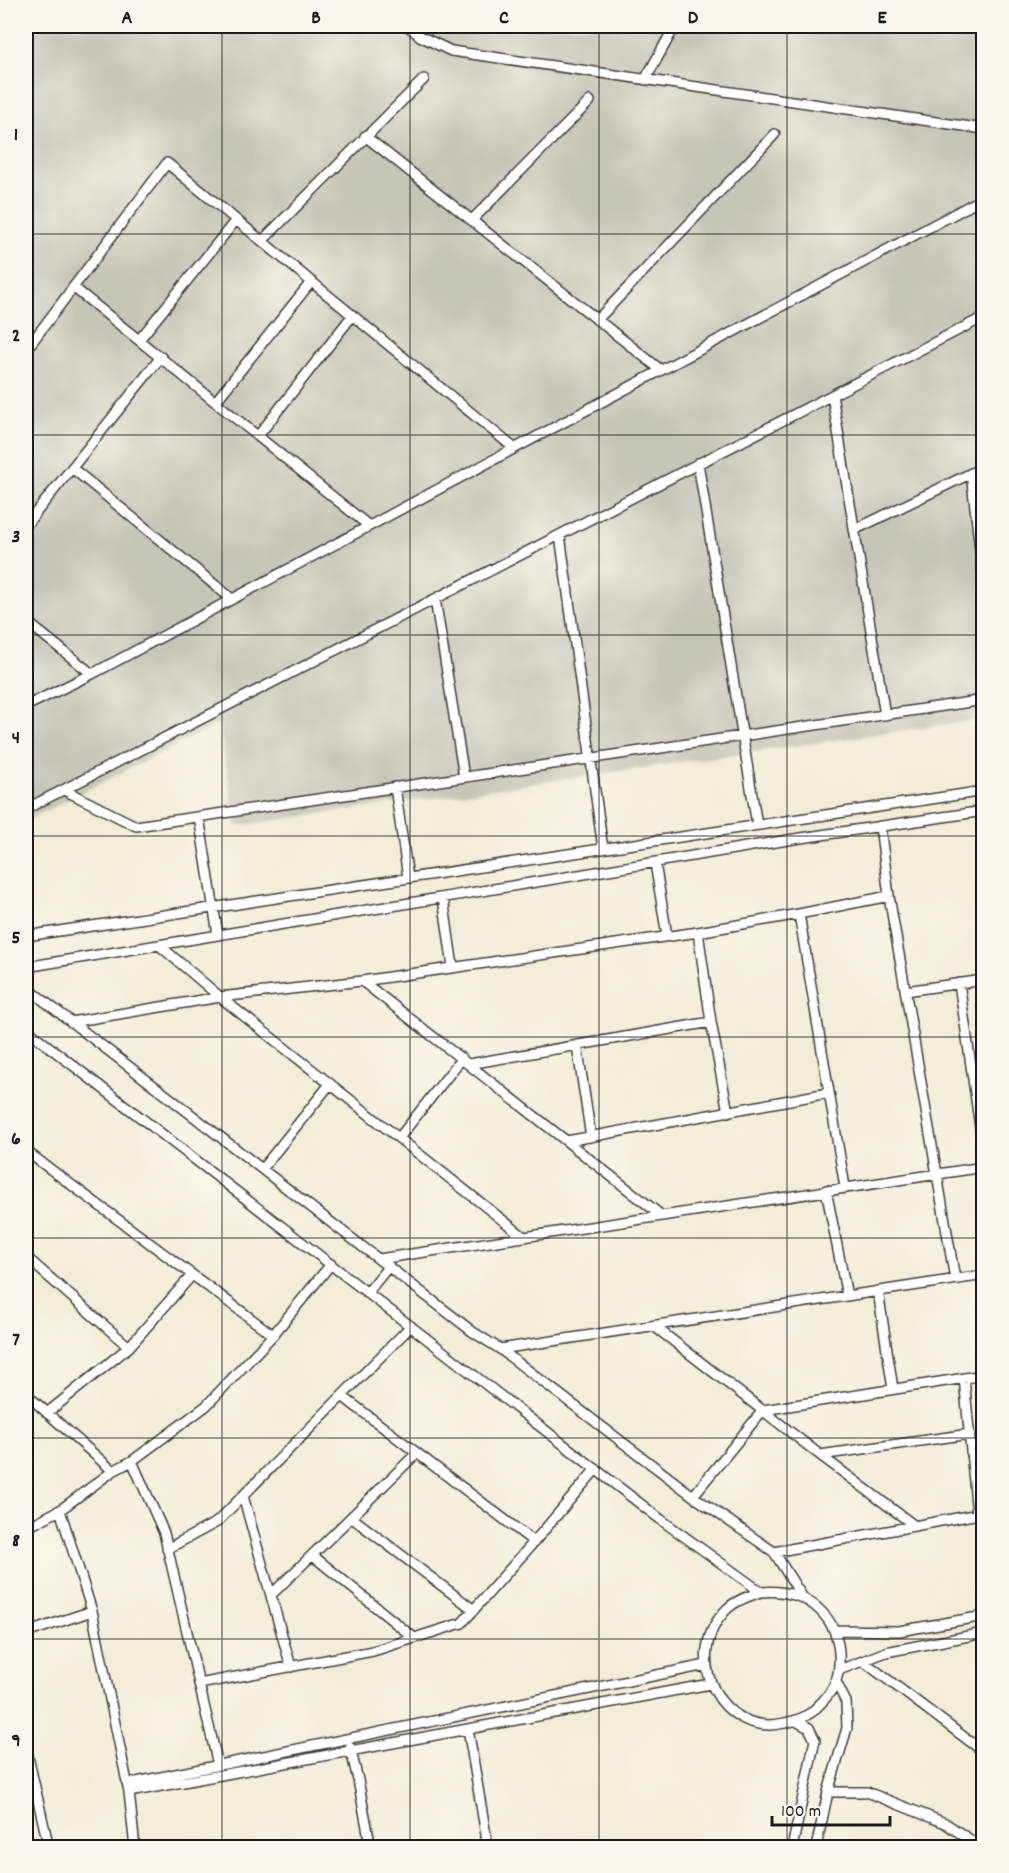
<svg xmlns="http://www.w3.org/2000/svg" width="1009" height="1873" viewBox="0 0 1009 1873" font-family="Dekko,sans-serif">
	<style>
		.industrial { fill: #c7c5b8 }
		.lines { fill: none; stroke-linecap: round; stroke-linejoin: round }
		.street-casing { stroke: #3c3b38; stroke-width: 12 }
		.street { stroke: #fff; stroke-width: 9 }
		.grid { fill: none; stroke: #1c1c1c; stroke-width: 1.5; stroke-opacity: 0.55 }
		.neatline { fill: none; stroke: #1c1c1c; stroke-width: 2 }
		.grid-label { font-size: 20px; text-anchor: middle; font-weight: bold; fill: #1c1c1c }
	</style>
	<rect width="100%" height="100%" fill="#fbf7ec"/>
	<filter id="ink" filterUnits="userSpaceOnUse"><feTurbulence type="fractalNoise" baseFrequency=".0167" numOctaves="2"/><feDisplacementMap in="SourceGraphic" scale="12" xChannelSelector="R" yChannelSelector="G"/><feConvolveMatrix kernelMatrix="1 2 1 2 8 2 1 2 1" color-interpolation-filters="sRGB"/></filter>
	<filter id="wash" filterUnits="userSpaceOnUse"><feTurbulence type="fractalNoise" baseFrequency=".008" numOctaves="4" result="noise"/><feDisplacementMap in="SourceGraphic" scale="24" xChannelSelector="R" yChannelSelector="G"/><feGaussianBlur stdDeviation="1.35" result="paint"/><feColorMatrix in="noise" values="0 0 0 0 0 0 0 0 0 0 0 0 0 0 0 0 0 1.4 0 .05"/><feComposite in="paint" operator="in"/></filter>
	<g filter="url(#wash)">
		<rect width="100%" height="100%" fill="#f2edd8"/>
		<path class="industrial" d="M 26,26 L 983,26 L 983,719 L 236,826 L 219,723 L 26,821 Z"/>
	</g>
	<g filter="url(#ink)">
		<g class="lines">
			<g class="street-casing">
				<path id="street" d="M 408,26 L 420,36 L 451,51 L 984,129
					M 645,80 L 675,26
					M 365,136 L 661,370
					M 472,220 L 590,101
					M 262,241 L 424,79
					M 73,287 L 369,526
					M 597,320 L 775,134
					M 139,340 L 236,220
					M 26,350 L 167,163 L 514,448
					M 832,395 L 885,715
					M 216,401 L 311,282
					M 258,436 L 352,316
					M 698,463 L 757,825
					M 72,468 L 232,599
					M 971,473 L 984,584
					M 26,525 L 161,357
					M 854,530 L 984,467
					M 560,535 L 603,849
					M 435,599 L 464,777
					M 26,621 L 92,674
					M 26,706 L 92,674 L 984,198
					M 395,787 L 408,878
					M 64,790 L 136,826 L 984,700
					M 26,809 L 984,317
					M 199,817 L 218,935
					M 880,826 L 889,896 L 955,1279
					M 655,863 L 667,936
					M 443,898 L 453,967
					M 799,914 L 845,1187
					M 698,932 L 711,1022 L 728,1112
					M 26,936 L 984,791
					M 159,945 L 220,997 L 524,1237
					M 26,967 L 794,839 L 984,811
					M 362,981 L 662,1216
					M 959,983 L 984,1155
					M 26,987 L 473,1332 L 500,1349 L 693,1496 L 774,1552 L 803,1598
					M 905,991 L 984,980
					M 71,1022 L 220,997 L 362,981 L 698,932 L 799,914 L 889,896
					M 26,1029 L 660,1519 L 761,1592 C 806,1588 842,1616 839,1664 C 839,1681 830,1695 817,1707 C 809,1716 797,1721 785,1723 C 721,1738 681,1658 725,1611 C 734,1601 748,1596 761,1592
					M 577,1045 L 591,1137
					M 469,1064 L 711,1022
					M 399,1138 L 462,1058
					M 567,1141 L 828,1093
					M 26,1151 L 273,1335
					M 262,1169 L 330,1084
					M 826,1190 L 847,1296
					M 26,1257 L 129,1347
					M 379,1259 L 984,1167
					M 878,1291 L 893,1389
					M 367,1293 L 389,1266
					M 654,1326 L 820,1455 L 915,1526
					M 500,1349 L 984,1275
					M 964,1378 L 977,1514
					M 26,1394 L 113,1471
					M 342,1396 L 534,1542
					M 47,1413 L 129,1347 L 192,1275
					M 820,1455 L 970,1434
					M 132,1461 L 164,1533 L 218,1765
					M 243,1496 L 291,1667
					M 693,1496 L 763,1410 L 984,1375
					M 60,1510 L 92,1611 L 129,1792 L 135,1848
					M 351,1517 L 474,1610
					M 26,1528 L 60,1510 L 113,1471 L 132,1461 L 206,1406 L 273,1335 L 331,1264
					M 167,1549 L 217,1522 L 411,1326
					M 774,1552 L 984,1513
					M 312,1555 L 414,1638
					M 271,1595 L 417,1453
					M 834,1630 L 899,1631 L 984,1616
					M 26,1633 L 92,1611
					M 863,1661 L 984,1752
					M 839,1670 L 886,1652 L 984,1633
					M 199,1684 L 373,1651 L 462,1623 L 534,1542 L 596,1469
					M 468,1729 L 486,1835 L 486,1848
					M 350,1747 L 358,1780 L 371,1848
					M 26,1748 L 49,1848
					M 127,1784 L 706,1665
					M 129,1792 L 710,1684
					M 828,1792 L 867,1792 L 945,1823 L 982,1848
					M 792,1848 L 815,1740 L 809,1728 L 796,1721
					M 816,1848 L 828,1792 L 847,1728 L 846,1702 L 836,1682"/>
			</g>
			<use href="#street" class="street"/>
		</g>
	</g>
	<path class="grid" d="M 222,26 L 222,1848M 410,26 L 410,1848M 599,26 L 599,1848M 787,26 L 787,1848M 26,234 L 984,234M 26,435 L 984,435M 26,635 L 984,635M 26,836 L 984,836M 26,1037 L 984,1037M 26,1238 L 984,1238M 26,1438 L 984,1438M 26,1639 L 984,1639"/>
	<rect width="1009" height="1873" fill="none" stroke="#fbf7ec" stroke-width="66"/>
	<path d="M772 1816v9h118v-9" fill="none" stroke="#1c1c1c" stroke-width="3"/>
	<text x="781" y="1816" font-size="18" fill="#1c1c1c" stroke="#fbf7ec" stroke-width="4.5" paint-order="stroke">100 m</text>
	<rect x="33" y="33" width="943" height="1807" class="neatline"/>
	<g class="grid-label">
		<text x="127" y="23">A</text>
		<text x="316" y="23">B</text>
		<text x="504" y="23">C</text>
		<text x="693" y="23">D</text>
		<text x="882" y="23">E</text>
		<text x="16" y="140">1</text>
		<text x="16" y="341">2</text>
		<text x="16" y="542">3</text>
		<text x="16" y="743">4</text>
		<text x="16" y="943">5</text>
		<text x="16" y="1144">6</text>
		<text x="16" y="1345">7</text>
		<text x="16" y="1546">8</text>
		<text x="16" y="1746">9</text>
	</g>
</svg>
